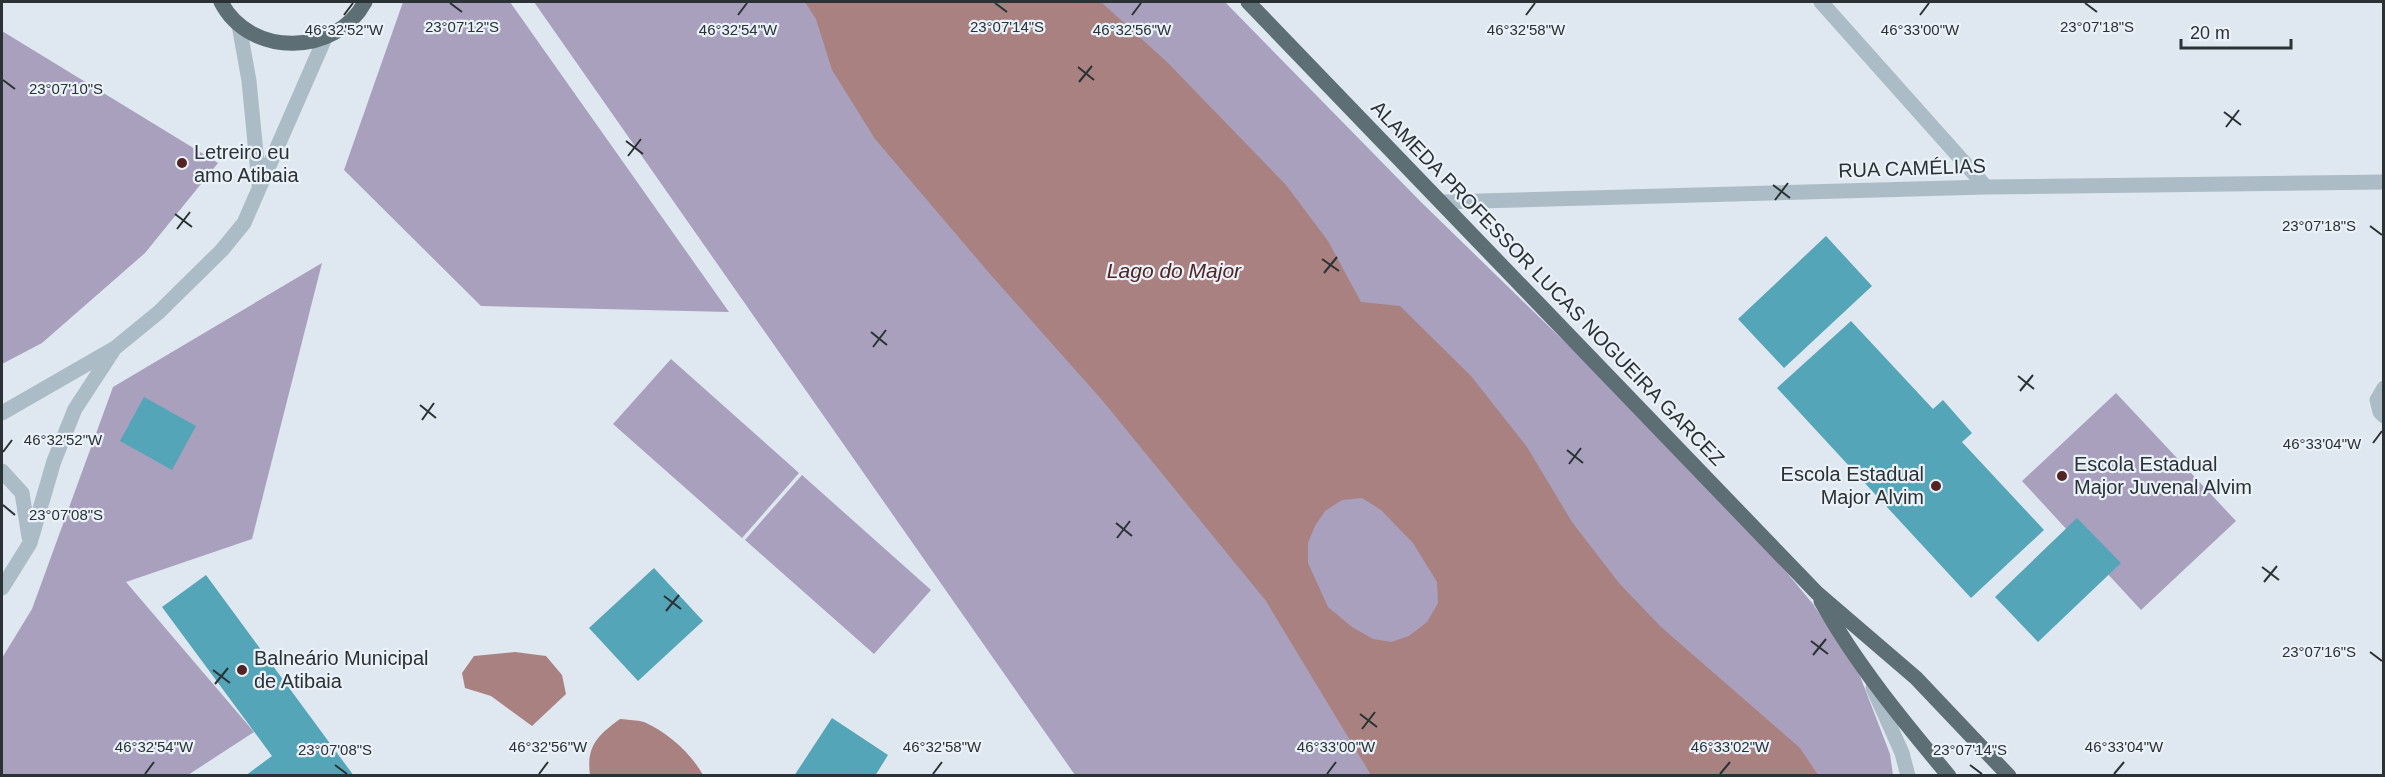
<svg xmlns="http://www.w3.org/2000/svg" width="2385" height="777" viewBox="0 0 2385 777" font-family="Arial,sans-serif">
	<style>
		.green { fill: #a8a0bd }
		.water { fill: #a98181; fill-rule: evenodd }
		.building { fill: #55a5b8 }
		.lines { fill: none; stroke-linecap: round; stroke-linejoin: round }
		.minor { stroke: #acbcc6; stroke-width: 15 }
		.major { stroke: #5d6e75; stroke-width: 15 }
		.ticks { fill: none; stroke: #2a3235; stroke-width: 2 }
		.poi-dot { fill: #522524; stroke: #eaf1f8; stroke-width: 2 }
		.labels { text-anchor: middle; stroke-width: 4.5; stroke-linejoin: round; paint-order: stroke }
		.poi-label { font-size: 20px; fill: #2a3235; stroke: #eaf1f8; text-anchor: start }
		.street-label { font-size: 20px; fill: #2a3235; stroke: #eaf1f8 }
		.water-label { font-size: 21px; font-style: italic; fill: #522524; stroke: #eaf1f8 }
		.ticks-label { font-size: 15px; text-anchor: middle; fill: #2a3235; stroke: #eaf1f8; stroke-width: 4.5; stroke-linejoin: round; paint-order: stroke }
	</style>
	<rect width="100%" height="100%" fill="#dfe8f0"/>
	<path class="green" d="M 403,2 L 510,2 L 729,312 L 481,306 L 344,170 Z
		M 534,2 L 1225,2 L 1421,202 L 1723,496 L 1813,604 L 1860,676 L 1890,754 L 1893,775 L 1075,775 Z
		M 2,31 L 218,163 L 145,253 L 42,343 L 2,364 Z
		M 322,263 L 252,539 L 126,582 L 254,732 L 188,775 L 2,775 L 2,658 L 32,609 L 113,387 Z
		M 671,359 L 799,473 L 742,538 L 613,424 Z
		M 2116,393 L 2236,521 L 2141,610 L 2022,481 Z
		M 802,475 L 931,590 L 874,654 L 745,540 Z"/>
	<path class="water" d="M 805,2 L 1101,2 L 1167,62 L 1286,185 L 1328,241 L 1361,302 L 1400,306 L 1471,376 L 1527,447 L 1572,522 L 1619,583 L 1661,627 L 1800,748 L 1818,775 L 1371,775 L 1266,601 L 1102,400 L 990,274 L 875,139 L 832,70 L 816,19 ZM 1362,498 L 1381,510 L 1413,543 L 1437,582 L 1438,603 L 1427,622 L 1409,636 L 1391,642 L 1373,639 L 1352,627 L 1328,607 L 1308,563 L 1308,543 L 1315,526 L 1325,511 L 1342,500 Z
		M 515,652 L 546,656 L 562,675 L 566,694 L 532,726 L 491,696 L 465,688 L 462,673 L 474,656 Z
		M 620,719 C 628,720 637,720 644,722 C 667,732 691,753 703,775 L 590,775 C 586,746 598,735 620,719 Z"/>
	<path class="building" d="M 1826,236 L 1872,286 L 1784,368 L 1738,319 Z
		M 1851,321 L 1933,409 L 1943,400 L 1972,433 L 1962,442 L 2044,530 L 1971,598 L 1777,388 Z
		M 144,397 L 196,426 L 172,470 L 120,441 Z
		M 2077,518 L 2121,563 L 2038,642 L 1995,597 Z
		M 654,568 L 703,621 L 638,681 L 589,628 Z
		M 206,575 L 354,776 L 245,776 L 272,756 L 162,607 Z
		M 832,718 L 888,755 L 875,776 L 794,776 Z"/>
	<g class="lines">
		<path class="minor" d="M 1821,2 L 1986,187
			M 239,25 L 249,81 L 259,184
			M 1442,202 L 1986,187 L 2384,182
			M 2384,388 L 2377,400 L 2380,412 L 2384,416
			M 2,413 L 115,348 L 159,312 L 222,250 L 244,223 L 325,38
			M 2,471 L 22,493 L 29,537
			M 2,588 L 30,543 L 54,461 L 75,409 L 113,351
			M 1873,688 L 1902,753 L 1908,776"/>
		<path class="major" d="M 221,2 C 250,58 336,56 365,2
			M 1248,2 L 1817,593 L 1916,678 L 2009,776
			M 1821,601 C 1856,664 1903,721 1949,776"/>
	</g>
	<path class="ticks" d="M 450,3 L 462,12M 995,3 L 1007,12M 2085,3 L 2097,12M 344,15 L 353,3M 738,15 L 747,3M 1132,15 L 1141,3M 1526,15 L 1535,3M 1920,15 L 1929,3M 1078,67 L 1094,80M 3,80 L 15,89M 1079,82 L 1092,66M 2224,112 L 2241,125M 2226,127 L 2239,110M 626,141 L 643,154M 628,156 L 641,139M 1773,185 L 1790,198M 1775,200 L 1788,183M 175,214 L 192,227M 2370,226 L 2382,235M 177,229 L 190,212M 1322,259 L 1339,271M 1324,273 L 1337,257M 871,332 L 887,345M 873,347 L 886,330M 2018,376 L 2034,389M 2020,391 L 2033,375M 420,405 L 436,418M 422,420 L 434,403M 2373,443 L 2382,431M 1567,450 L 1583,463M 3,452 L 12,440M 1569,464 L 1581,448M 3,505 L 15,515M 1116,523 L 1132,536M 1117,538 L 1130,521M 2262,567 L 2279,580M 2264,582 L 2277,566M 664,596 L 681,609M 666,611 L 679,595M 1811,641 L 1828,654M 2370,652 L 2382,661M 1813,655 L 1826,639M 213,670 L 230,683M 215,684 L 228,668M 1360,714 L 1377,727M 1362,729 L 1375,712M 335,765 L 347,774M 1970,765 L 1982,774M 145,774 L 154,762M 539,774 L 548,762M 933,774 L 942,762M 1327,774 L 1336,762M 1720,774 L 1730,762M 2114,774 L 2124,762"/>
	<g class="poi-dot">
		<circle cx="182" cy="163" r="6"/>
		<circle cx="2062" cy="476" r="6"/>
		<circle cx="1936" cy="486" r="6"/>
		<circle cx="242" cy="670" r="6"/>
	</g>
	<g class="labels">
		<g class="poi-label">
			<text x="194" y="159">Letreiro eu<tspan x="194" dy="23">amo Atibaia</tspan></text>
			<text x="2074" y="471">Escola Estadual<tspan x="2074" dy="23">Major Juvenal Alvim</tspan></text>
			<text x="1924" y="481" text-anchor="end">Escola Estadual<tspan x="1924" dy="23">Major Alvim</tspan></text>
			<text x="254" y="665">Balneário Municipal<tspan x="254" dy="23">de Atibaia</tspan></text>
		</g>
		<g class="street-label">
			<text transform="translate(1912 168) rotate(-2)" y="7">RUA CAMÉLIAS</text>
			<text transform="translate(1548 283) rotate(46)" y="7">ALAMEDA PROFESSOR LUCAS NOGUEIRA GARCEZ</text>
		</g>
		<g class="water-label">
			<text x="1174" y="278">Lago do Major</text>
		</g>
	</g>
	<g class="ticks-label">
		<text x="462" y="32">23°07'12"S</text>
		<text x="1007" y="32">23°07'14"S</text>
		<text x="2097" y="32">23°07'18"S</text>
		<text x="344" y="35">46°32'52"W</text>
		<text x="738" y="35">46°32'54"W</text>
		<text x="1132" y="35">46°32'56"W</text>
		<text x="1526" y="35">46°32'58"W</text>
		<text x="1920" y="35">46°33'00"W</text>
		<text x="66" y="94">23°07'10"S</text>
		<text x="2319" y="231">23°07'18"S</text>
		<text x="63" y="445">46°32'52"W</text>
		<text x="2322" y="449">46°33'04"W</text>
		<text x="66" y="520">23°07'08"S</text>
		<text x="2319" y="657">23°07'16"S</text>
		<text x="154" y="752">46°32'54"W</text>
		<text x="548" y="752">46°32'56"W</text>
		<text x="942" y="752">46°32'58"W</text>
		<text x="1336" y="752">46°33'00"W</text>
		<text x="1730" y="752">46°33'02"W</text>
		<text x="2124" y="752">46°33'04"W</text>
		<text x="335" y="755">23°07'08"S</text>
		<text x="1970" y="755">23°07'14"S</text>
	</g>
	<rect width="2385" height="777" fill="none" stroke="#2a3235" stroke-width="6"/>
	<path d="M2181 39v9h110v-9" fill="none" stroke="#2a3235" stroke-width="3"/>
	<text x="2190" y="39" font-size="18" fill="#2a3235" stroke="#eaf1f8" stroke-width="4.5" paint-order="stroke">20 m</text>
</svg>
